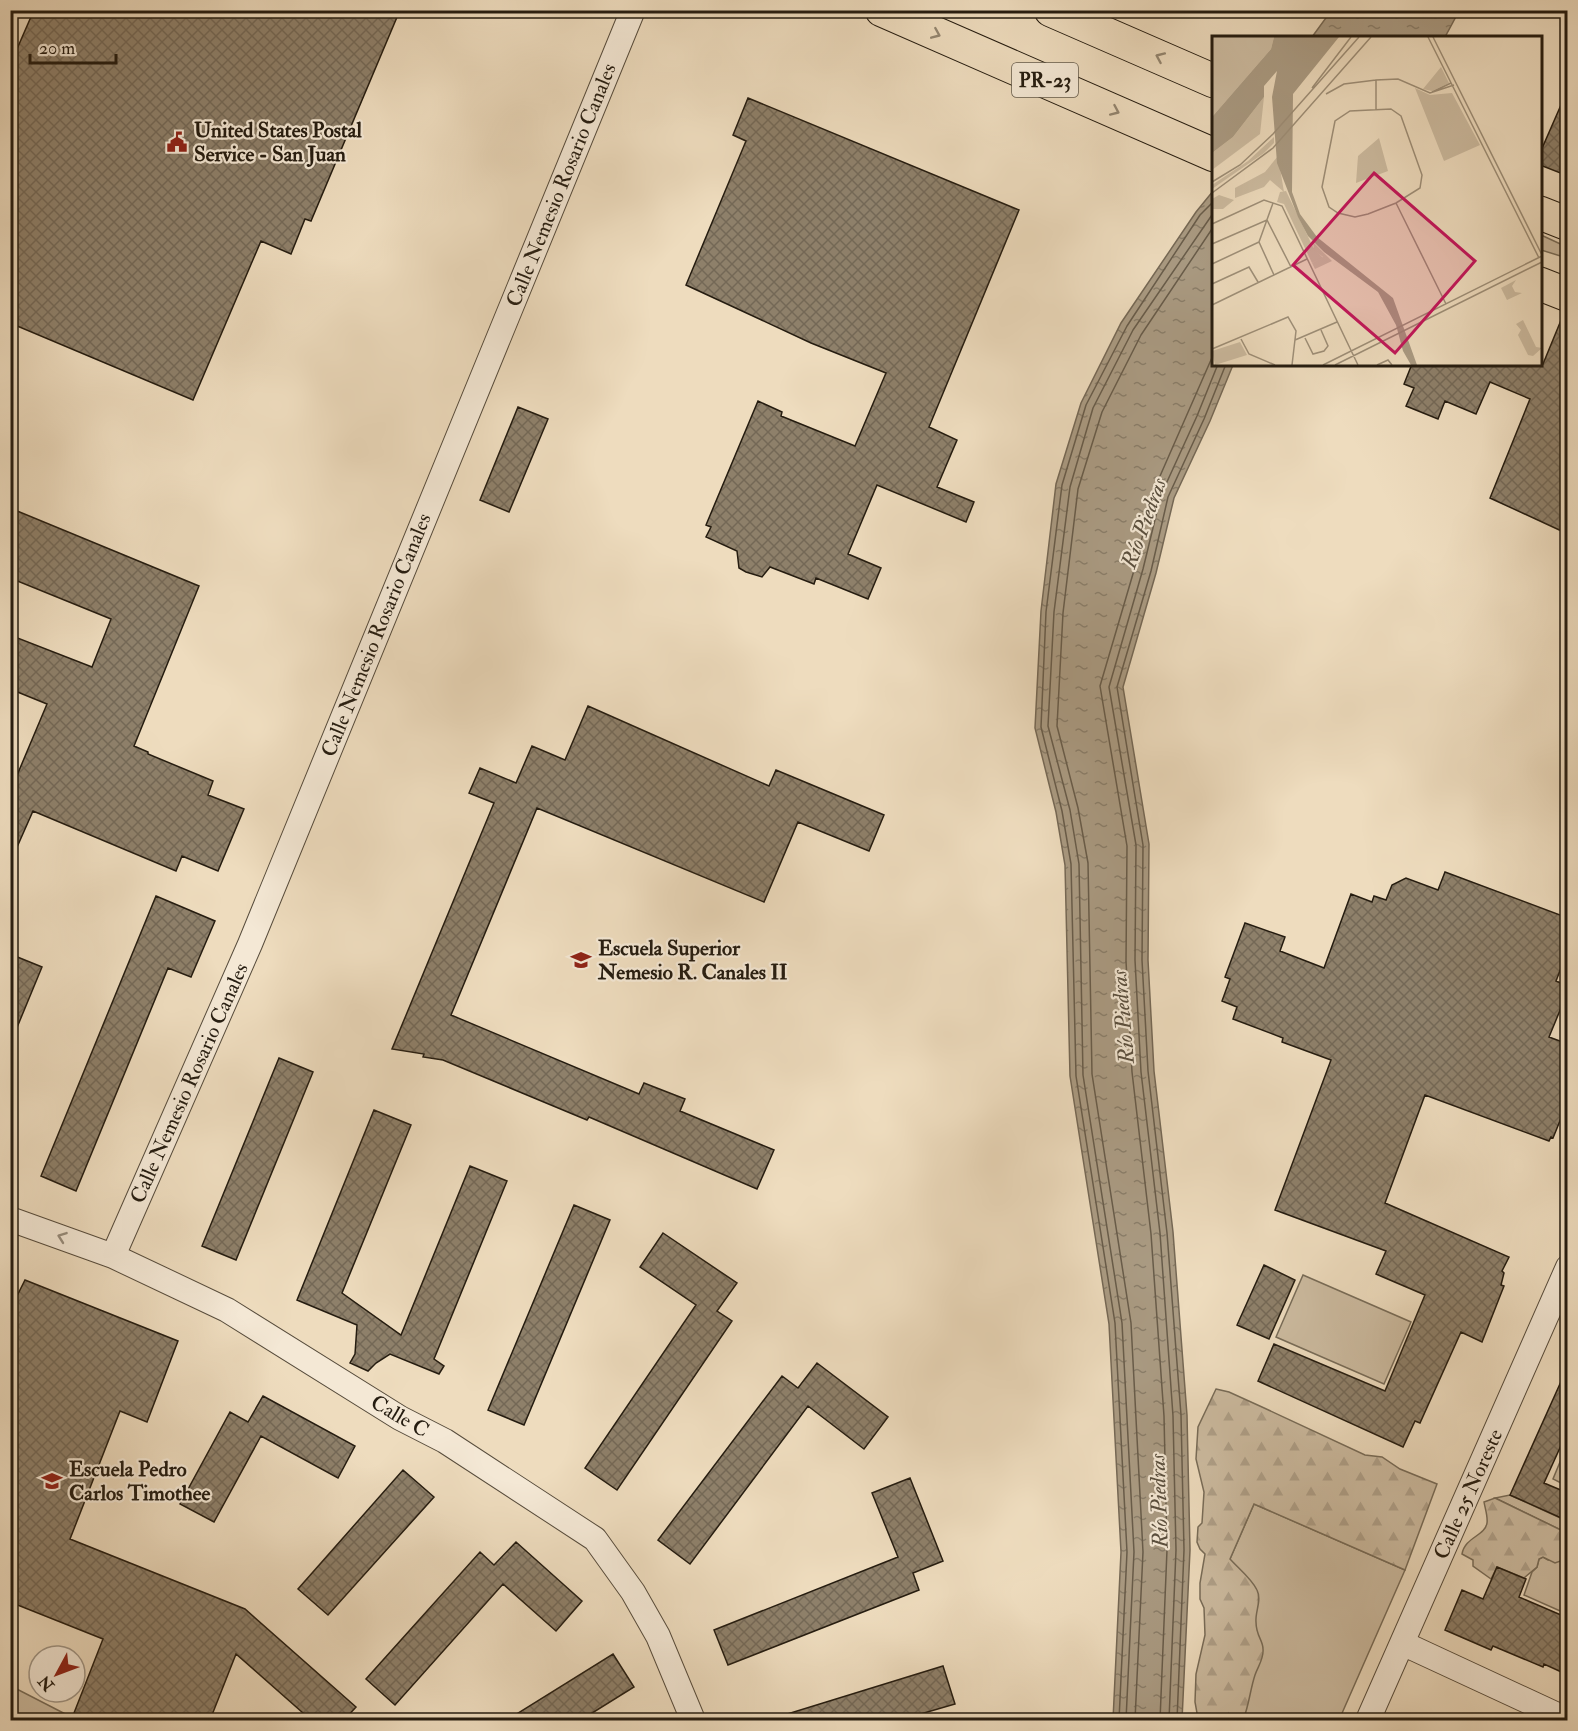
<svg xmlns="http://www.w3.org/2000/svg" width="1578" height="1731" viewBox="0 0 1578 1731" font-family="'IM FELL Double Pica',serif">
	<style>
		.grass { fill: #ccbba0; stroke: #786c58; stroke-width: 1.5 }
		.forest { fill: url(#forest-firs); stroke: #786c58; stroke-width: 1.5 }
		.water { fill: url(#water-ripples); stroke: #756855; stroke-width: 1.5 }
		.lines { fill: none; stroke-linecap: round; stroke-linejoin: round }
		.shore { stroke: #685c4a; stroke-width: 1.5 }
		.building { fill: url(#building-cross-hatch); stroke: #251c10; stroke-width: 1.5 }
		.minor-casing { stroke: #574c3c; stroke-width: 26 }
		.primary-casing { stroke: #251c10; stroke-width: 35 }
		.minor { stroke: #f4e8d5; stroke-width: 24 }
		.primary { stroke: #eedcbe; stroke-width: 33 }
		.oneway { stroke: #948670 }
		.oneway2 { stroke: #978c7c }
		.labels { text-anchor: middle; stroke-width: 4.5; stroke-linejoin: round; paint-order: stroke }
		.shield { fill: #f4e8d5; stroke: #63594b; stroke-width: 1.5 }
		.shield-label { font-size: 20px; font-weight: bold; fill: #251c10 }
		.poi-label { font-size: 21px; font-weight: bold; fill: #251c10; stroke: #f4e8d5; text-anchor: start }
		.street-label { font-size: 21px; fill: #251c10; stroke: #f4e8d5 }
		.water-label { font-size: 22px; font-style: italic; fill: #5a4f3e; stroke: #f4e8d5 }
		.inset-road { fill: none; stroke: #9e8f78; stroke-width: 1.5 }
		.view { fill: #c2185b; fill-opacity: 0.15; stroke: #c2185b; stroke-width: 3 }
		.inset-edge { fill: none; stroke: #251c10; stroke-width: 3 }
	</style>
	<defs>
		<pattern id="forest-firs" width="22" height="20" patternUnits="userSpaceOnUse" patternTransform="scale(1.5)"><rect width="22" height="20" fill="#ccbba0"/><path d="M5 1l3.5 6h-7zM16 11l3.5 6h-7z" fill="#afa089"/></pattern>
		<pattern id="water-ripples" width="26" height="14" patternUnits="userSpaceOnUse" patternTransform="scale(1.5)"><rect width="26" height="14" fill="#aa9b83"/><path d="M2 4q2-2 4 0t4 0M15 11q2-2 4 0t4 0" fill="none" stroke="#8a7e6a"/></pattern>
		<pattern id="building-cross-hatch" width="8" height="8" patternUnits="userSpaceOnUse" patternTransform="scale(1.5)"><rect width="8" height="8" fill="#8e806a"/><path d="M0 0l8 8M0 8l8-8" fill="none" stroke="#746856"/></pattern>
	</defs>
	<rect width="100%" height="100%" fill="#eedcbe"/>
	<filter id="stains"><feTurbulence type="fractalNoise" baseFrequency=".00333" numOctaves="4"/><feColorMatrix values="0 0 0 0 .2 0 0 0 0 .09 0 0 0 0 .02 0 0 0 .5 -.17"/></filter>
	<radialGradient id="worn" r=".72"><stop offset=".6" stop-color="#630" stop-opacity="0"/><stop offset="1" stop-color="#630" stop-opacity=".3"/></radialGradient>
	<path class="grass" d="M 1541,235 L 1567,247 L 1567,258 L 1541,250 Z
		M 1303,1275 L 1411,1322 L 1384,1384 L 1276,1337 Z
		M 1567,1445 L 1567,1486 L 1553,1479 Z
		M 1510,1495 L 1567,1521 L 1567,1533 L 1495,1498 Z
		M 1254,1504 L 1405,1570 L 1339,1720 L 1222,1720 L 1230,1559 Z
		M 1543,1557 L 1548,1560 L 1563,1560 L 1567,1564 L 1567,1614 L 1524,1595 L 1532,1572 L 1537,1567 L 1539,1559 Z
		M 10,1686 L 11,1686 L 77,1720 L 11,1720 Z"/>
	<path class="forest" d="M 1216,1389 L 1229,1392 L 1262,1407 L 1365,1455 L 1382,1457 L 1400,1469 L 1437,1484 L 1405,1570 L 1254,1504 L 1230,1559 C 1238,1568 1252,1579 1257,1590 C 1262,1600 1255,1612 1256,1622 C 1256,1636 1263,1640 1263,1649 C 1264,1659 1258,1666 1255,1675 C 1250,1690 1249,1706 1243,1720 L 1193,1720 L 1197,1713 L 1195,1702 L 1196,1674 L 1205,1635 L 1204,1608 L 1200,1599 L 1200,1583 L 1205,1554 L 1200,1549 L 1197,1542 L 1198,1527 L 1202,1523 L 1204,1492 L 1196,1459 L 1198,1427 Z
		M 1495,1498 L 1567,1533 L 1567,1564 L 1563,1560 L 1555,1563 L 1543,1557 L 1539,1559 L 1537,1567 L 1524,1578 L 1497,1567 L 1491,1579 L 1473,1566 L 1473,1560 L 1462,1554 C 1465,1537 1485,1536 1487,1523 C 1488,1517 1485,1508 1484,1502 Z"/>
	<path class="water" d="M 1331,11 L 1331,10 L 1459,11 L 1445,37 L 1312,37 Z
		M 1213,191 L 1214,364 L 1233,365 L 1210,421 L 1174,498 L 1156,573 L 1123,687 L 1149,844 L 1148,960 L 1154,1071 L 1173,1232 L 1187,1415 L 1190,1550 L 1182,1720 L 1113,1720 L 1121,1552 L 1109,1324 L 1070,1076 L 1065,865 L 1056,812 L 1035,728 L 1041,611 L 1056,484 L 1081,403 L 1121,323 L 1196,212 Z"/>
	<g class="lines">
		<path class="shore" d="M 1119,1720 L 1127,1552 L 1115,1323 L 1076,1076 L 1071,864 L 1062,811 L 1041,727 L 1046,612 L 1062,485 L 1086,405 L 1127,326 L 1200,215 L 1214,201
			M 1126,1720 L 1134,1552 L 1122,1323 L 1083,1075 L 1079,864 L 1070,810 L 1048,726 L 1054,612 L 1070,487 L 1093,408 L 1133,330 L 1214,212
			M 1135,1720 L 1143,1552 L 1131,1323 L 1092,1074 L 1088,863 L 1078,808 L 1057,726 L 1063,613 L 1078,489 L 1102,412 L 1141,335 L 1214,226
			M 1160,1720 L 1167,1550 L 1164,1416 L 1151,1234 L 1132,1072 L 1126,961 L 1127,846 L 1100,686 L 1135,567 L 1153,492 L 1214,353
			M 1169,1720 L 1176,1550 L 1173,1416 L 1160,1233 L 1141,1072 L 1135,960 L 1136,845 L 1109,687 L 1143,569 L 1161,495 L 1197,416 L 1218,364
			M 1177,1720 L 1184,1550 L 1181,1415 L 1167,1233 L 1148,1071 L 1142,960 L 1143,845 L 1117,687 L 1151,571 L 1168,497 L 1204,419 L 1226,364"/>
	</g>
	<path class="building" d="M 34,10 L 400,10 L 311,221 L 305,219 L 291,254 L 261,241 L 193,400 L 10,323 L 10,65 Z
		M 1568,89 L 1568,176 L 1540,165 L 1540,153 Z
		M 748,98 L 1019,210 L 929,427 L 957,440 L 937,487 L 974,502 L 966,522 L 877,485 L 848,554 L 881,568 L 868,599 L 816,578 L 814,584 L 770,567 L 762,577 L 746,572 L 739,568 L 737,551 L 706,537 L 711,527 L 706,525 L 758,401 L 782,412 L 781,416 L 855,446 L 886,373 L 811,343 L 686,285 L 746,141 L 733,135 Z
		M 1564,313 L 1568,313 L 1568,534 L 1490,498 L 1530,399 L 1490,382 L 1476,414 L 1445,401 L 1438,419 L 1406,406 L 1414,388 L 1404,384 L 1412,364 L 1543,364 Z
		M 518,407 L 548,419 L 509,512 L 480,500 Z
		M 10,508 L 199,586 L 134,746 L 148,752 L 148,754 L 213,781 L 208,795 L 244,809 L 218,871 L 182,856 L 176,871 L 33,811 L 10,863 L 10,792 L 47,704 L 10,689 L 10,635 L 92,667 L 111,619 L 10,578 Z
		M 588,706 L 769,786 L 776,770 L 884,815 L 869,851 L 798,822 L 764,902 L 537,808 L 451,1015 L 639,1094 L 644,1083 L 685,1099 L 680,1111 L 774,1150 L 757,1189 L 589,1117 L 587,1120 L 443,1060 L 423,1057 L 424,1054 L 392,1049 L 494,803 L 469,793 L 480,768 L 516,783 L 532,746 L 565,760 Z
		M 1445,872 L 1568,918 L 1568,950 L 1556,981 L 1568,986 L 1568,991 L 1549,1037 L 1568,1044 L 1568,1101 L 1553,1138 L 1551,1137 L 1549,1141 L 1425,1095 L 1385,1203 L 1509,1257 L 1502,1271 L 1504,1273 L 1501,1285 L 1504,1286 L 1482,1342 L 1461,1332 L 1420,1423 L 1415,1421 L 1403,1447 L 1258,1381 L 1274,1344 L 1385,1391 L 1425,1295 L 1376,1274 L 1386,1251 L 1275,1210 L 1331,1060 L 1282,1042 L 1283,1038 L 1233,1019 L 1237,1007 L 1222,1001 L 1230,979 L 1225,977 L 1245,923 L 1285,937 L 1280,951 L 1324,968 L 1351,894 L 1372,902 L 1374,896 L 1386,900 L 1392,885 L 1406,878 L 1438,890 Z
		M 156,896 L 215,921 L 191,977 L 168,968 L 76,1191 L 41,1176 Z
		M 10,954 L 42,967 L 11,1042 L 10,1042 Z
		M 279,1058 L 313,1072 L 236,1260 L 202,1246 Z
		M 374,1110 L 411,1125 L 342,1293 L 401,1335 L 470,1166 L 507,1181 L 434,1359 L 444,1366 L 439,1374 L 390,1354 L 376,1363 L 368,1371 L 350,1363 L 355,1354 L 357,1325 L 297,1300 Z
		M 574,1205 L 610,1220 L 524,1425 L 488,1410 Z
		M 663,1233 L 737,1283 L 717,1311 L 732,1321 L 617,1490 L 585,1468 L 696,1305 L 640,1267 Z
		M 1264,1265 L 1295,1280 L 1269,1339 L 1237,1325 Z
		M 25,1280 L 178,1341 L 147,1422 L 120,1411 L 70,1539 L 245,1609 L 356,1707 L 344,1720 L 311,1720 L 236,1654 L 210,1720 L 94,1720 L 74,1713 L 103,1639 L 10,1602 L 10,1310 Z
		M 817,1363 L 888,1417 L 864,1449 L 808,1406 L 690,1564 L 658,1540 L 782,1376 L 798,1388 Z
		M 1568,1366 L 1568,1430 L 1544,1483 L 1568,1493 L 1568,1521 L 1510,1495 Z
		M 263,1396 L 355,1446 L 338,1478 L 261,1436 L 214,1522 L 180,1504 L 230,1412 L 248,1422 Z
		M 403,1470 L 434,1497 L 328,1615 L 298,1589 Z
		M 910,1478 L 943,1561 L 913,1573 L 919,1590 L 728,1665 L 714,1630 L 898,1557 L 872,1493 Z
		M 516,1542 L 582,1601 L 556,1631 L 503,1584 L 395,1705 L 366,1679 L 480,1552 L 494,1565 Z
		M 1497,1567 L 1526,1579 L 1519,1597 L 1568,1618 L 1568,1675 L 1544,1664 L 1543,1667 L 1493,1646 L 1491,1650 L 1445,1630 L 1462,1590 L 1483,1599 Z
		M 613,1654 L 634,1687 L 581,1720 L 507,1720 Z
		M 943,1666 L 955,1704 L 900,1720 L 785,1720 L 784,1715 Z"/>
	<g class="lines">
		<g class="minor-casing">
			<path id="minor" d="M 10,1219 L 113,1256 L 227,1310 L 400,1418 L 445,1441 L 595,1539 L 633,1592 L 658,1636 L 693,1720
				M 113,1256 L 250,944 L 633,10
				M 1402,1643 L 1568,1720
				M 1368,1720 L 1568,1267"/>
		</g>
		<g class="primary-casing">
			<path id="primary" d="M 882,10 L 1214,155
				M 1051,10 L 1214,81
				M 1540,213 L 1568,224
				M 1540,284 L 1568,295"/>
		</g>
		<use href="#minor" class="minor"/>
		<use href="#primary" class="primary"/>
	</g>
	<defs><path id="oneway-chevron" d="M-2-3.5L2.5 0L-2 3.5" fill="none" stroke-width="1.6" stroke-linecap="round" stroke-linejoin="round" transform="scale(1.5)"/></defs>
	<g class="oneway">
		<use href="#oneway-chevron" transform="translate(936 34) rotate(23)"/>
		<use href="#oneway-chevron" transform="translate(1160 57) rotate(-156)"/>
		<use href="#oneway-chevron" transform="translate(1115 111) rotate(24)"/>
	</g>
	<use class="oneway2" href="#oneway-chevron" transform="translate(62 1237) rotate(-160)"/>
	<defs>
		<g id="civic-bare" transform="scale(1.62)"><path d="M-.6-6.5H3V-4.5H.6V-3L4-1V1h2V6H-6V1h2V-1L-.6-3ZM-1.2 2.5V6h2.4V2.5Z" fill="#8f2418" stroke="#f4e8d5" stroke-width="2.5" paint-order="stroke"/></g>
		<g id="school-bare" transform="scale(1.62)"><path d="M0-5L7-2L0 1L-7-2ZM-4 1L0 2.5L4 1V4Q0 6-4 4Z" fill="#8f2418" stroke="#f4e8d5" stroke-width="2.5" paint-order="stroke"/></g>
	</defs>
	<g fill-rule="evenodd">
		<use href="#civic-bare" x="177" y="142"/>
		<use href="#school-bare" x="581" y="960"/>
		<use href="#school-bare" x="52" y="1481"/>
	</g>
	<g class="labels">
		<rect class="shield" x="1012" y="63" width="66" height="34" rx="4.5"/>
		<g class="shield-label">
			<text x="1045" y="87">PR-23</text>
		</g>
		<g class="poi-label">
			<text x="194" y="137">United States Postal<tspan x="194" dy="24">Service - San Juan</tspan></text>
			<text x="598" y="955">Escuela Superior<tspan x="598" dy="24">Nemesio R. Canales II</tspan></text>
			<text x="69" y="1476">Escuela Pedro<tspan x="69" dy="24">Carlos Timothee</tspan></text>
		</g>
		<g class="street-label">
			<text transform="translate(561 185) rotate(-68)" y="7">Calle Nemesio Rosario Canales</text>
			<text transform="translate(376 635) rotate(-68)" y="7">Calle Nemesio Rosario Canales</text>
			<text transform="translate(189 1083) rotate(-66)" y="7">Calle Nemesio Rosario Canales</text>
			<text transform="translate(400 1416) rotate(30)" y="7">Calle C</text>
			<text transform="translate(1468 1494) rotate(-66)" y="7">Calle 25 Noreste</text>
		</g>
		<g class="water-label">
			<text transform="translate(1143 523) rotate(-70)" y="8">Río Piedras</text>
			<text transform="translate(1122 1017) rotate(-95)" y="8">Río Piedras</text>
			<text transform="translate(1158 1501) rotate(-92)" y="8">Río Piedras</text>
		</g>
	</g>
	<g transform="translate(1212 36)">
		<rect width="330" height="330" fill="#eedcbe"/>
		<path d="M 229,31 L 237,47 L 220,55 L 211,53 ZM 203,52 L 218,59 L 240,57 L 268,109 L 232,125 ZM 62,101 L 62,107 L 52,117 L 0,153 L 0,149 L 36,125 ZM 167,102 L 176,135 L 144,147 L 146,120 ZM 74,155 L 101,211 L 111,222 L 100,227 L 72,168 L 65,166 L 68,156 ZM 304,244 L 300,250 L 303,256 L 310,257 L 295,264 L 289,252 ZM 311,284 L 324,311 L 330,312 L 321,320 L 316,319 L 306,299 L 309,294 L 304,288 ZM 28,306 L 35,319 L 3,329 L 0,315 Z" fill="#ccbba0"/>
		<path d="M 52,61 L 48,98 L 0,134 L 0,117 L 21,101 ZM 66,120 L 72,156 L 58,144 L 52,151 L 23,162 L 23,152 L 53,136 ZM 7,159 L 22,164 L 11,173 L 1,173 L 0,163 ZM 101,206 L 120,225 L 103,233 L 100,227 L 111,221 L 102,214 Z" fill="#ccbba0"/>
		<path d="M 0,1 L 62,1 L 59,13 L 0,81 Z" fill="#ccbba0"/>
		<path d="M 62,1 L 127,1 L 81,58 L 80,156 L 88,178 L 105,201 L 181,262 L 205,329 L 199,329 L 191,315 L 184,289 L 166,256 L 112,216 L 96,200 L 86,181 L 65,127 L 60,61 L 65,35 L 52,50 L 52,61 L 21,101 L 0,117 L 0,81 L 59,13 Z" fill="#aa9b83"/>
		<path class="inset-road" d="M 216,1 L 327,222M 221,1 L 330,219M 100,52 L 139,1M 220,56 L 239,47M 114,58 L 132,48 L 164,44M 179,73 L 189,80 L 210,139 L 208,152 L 184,167 L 156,178 L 143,181 L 126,177 L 117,171 L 110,151 L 123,85 L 138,75 ZM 164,74 L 164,44 L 186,43 L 218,57 L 242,49M 0,146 L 28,129 L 61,98 L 147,1M 0,157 L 61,112 L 159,1M 61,167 L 47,206 L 62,239M 184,167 L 234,268M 0,188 L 52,164 L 70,170 L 146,329M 0,208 L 55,184 L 79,231M 0,228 L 47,206M 0,248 L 37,231 L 46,246M 0,269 L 95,223M 93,302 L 101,318 L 112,315 L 116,310 L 109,294M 29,303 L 37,318 L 63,329M 83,304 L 125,286M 0,313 L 76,281 L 84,295 L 80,329M 111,329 L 330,220M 123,329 L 330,226M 165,329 L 176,324 L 180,329"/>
		<path class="view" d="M 162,137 L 263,225 L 183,317 L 81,229 Z"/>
		<rect width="330" height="330" class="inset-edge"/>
	</g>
	<rect width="1578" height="1731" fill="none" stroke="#eedcbe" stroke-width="36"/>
	<rect x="12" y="12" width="1554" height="1707" fill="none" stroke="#251c10" stroke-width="3"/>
	<rect x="18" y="18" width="1542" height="1695" fill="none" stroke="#251c10" stroke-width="1.5"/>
	<g transform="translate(57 1674) rotate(229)"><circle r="28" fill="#f4e8d5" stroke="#a19686" stroke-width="1.5"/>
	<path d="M0-4.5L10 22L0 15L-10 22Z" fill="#8f2418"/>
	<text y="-9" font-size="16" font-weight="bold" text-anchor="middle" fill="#251c10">N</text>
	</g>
	<path d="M30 54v9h86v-9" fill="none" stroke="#251c10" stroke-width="3"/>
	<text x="39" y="54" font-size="18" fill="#251c10" stroke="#f4e8d5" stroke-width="4.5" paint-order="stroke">20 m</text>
	<rect width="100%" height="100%" filter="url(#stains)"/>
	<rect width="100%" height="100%" fill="url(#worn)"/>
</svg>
